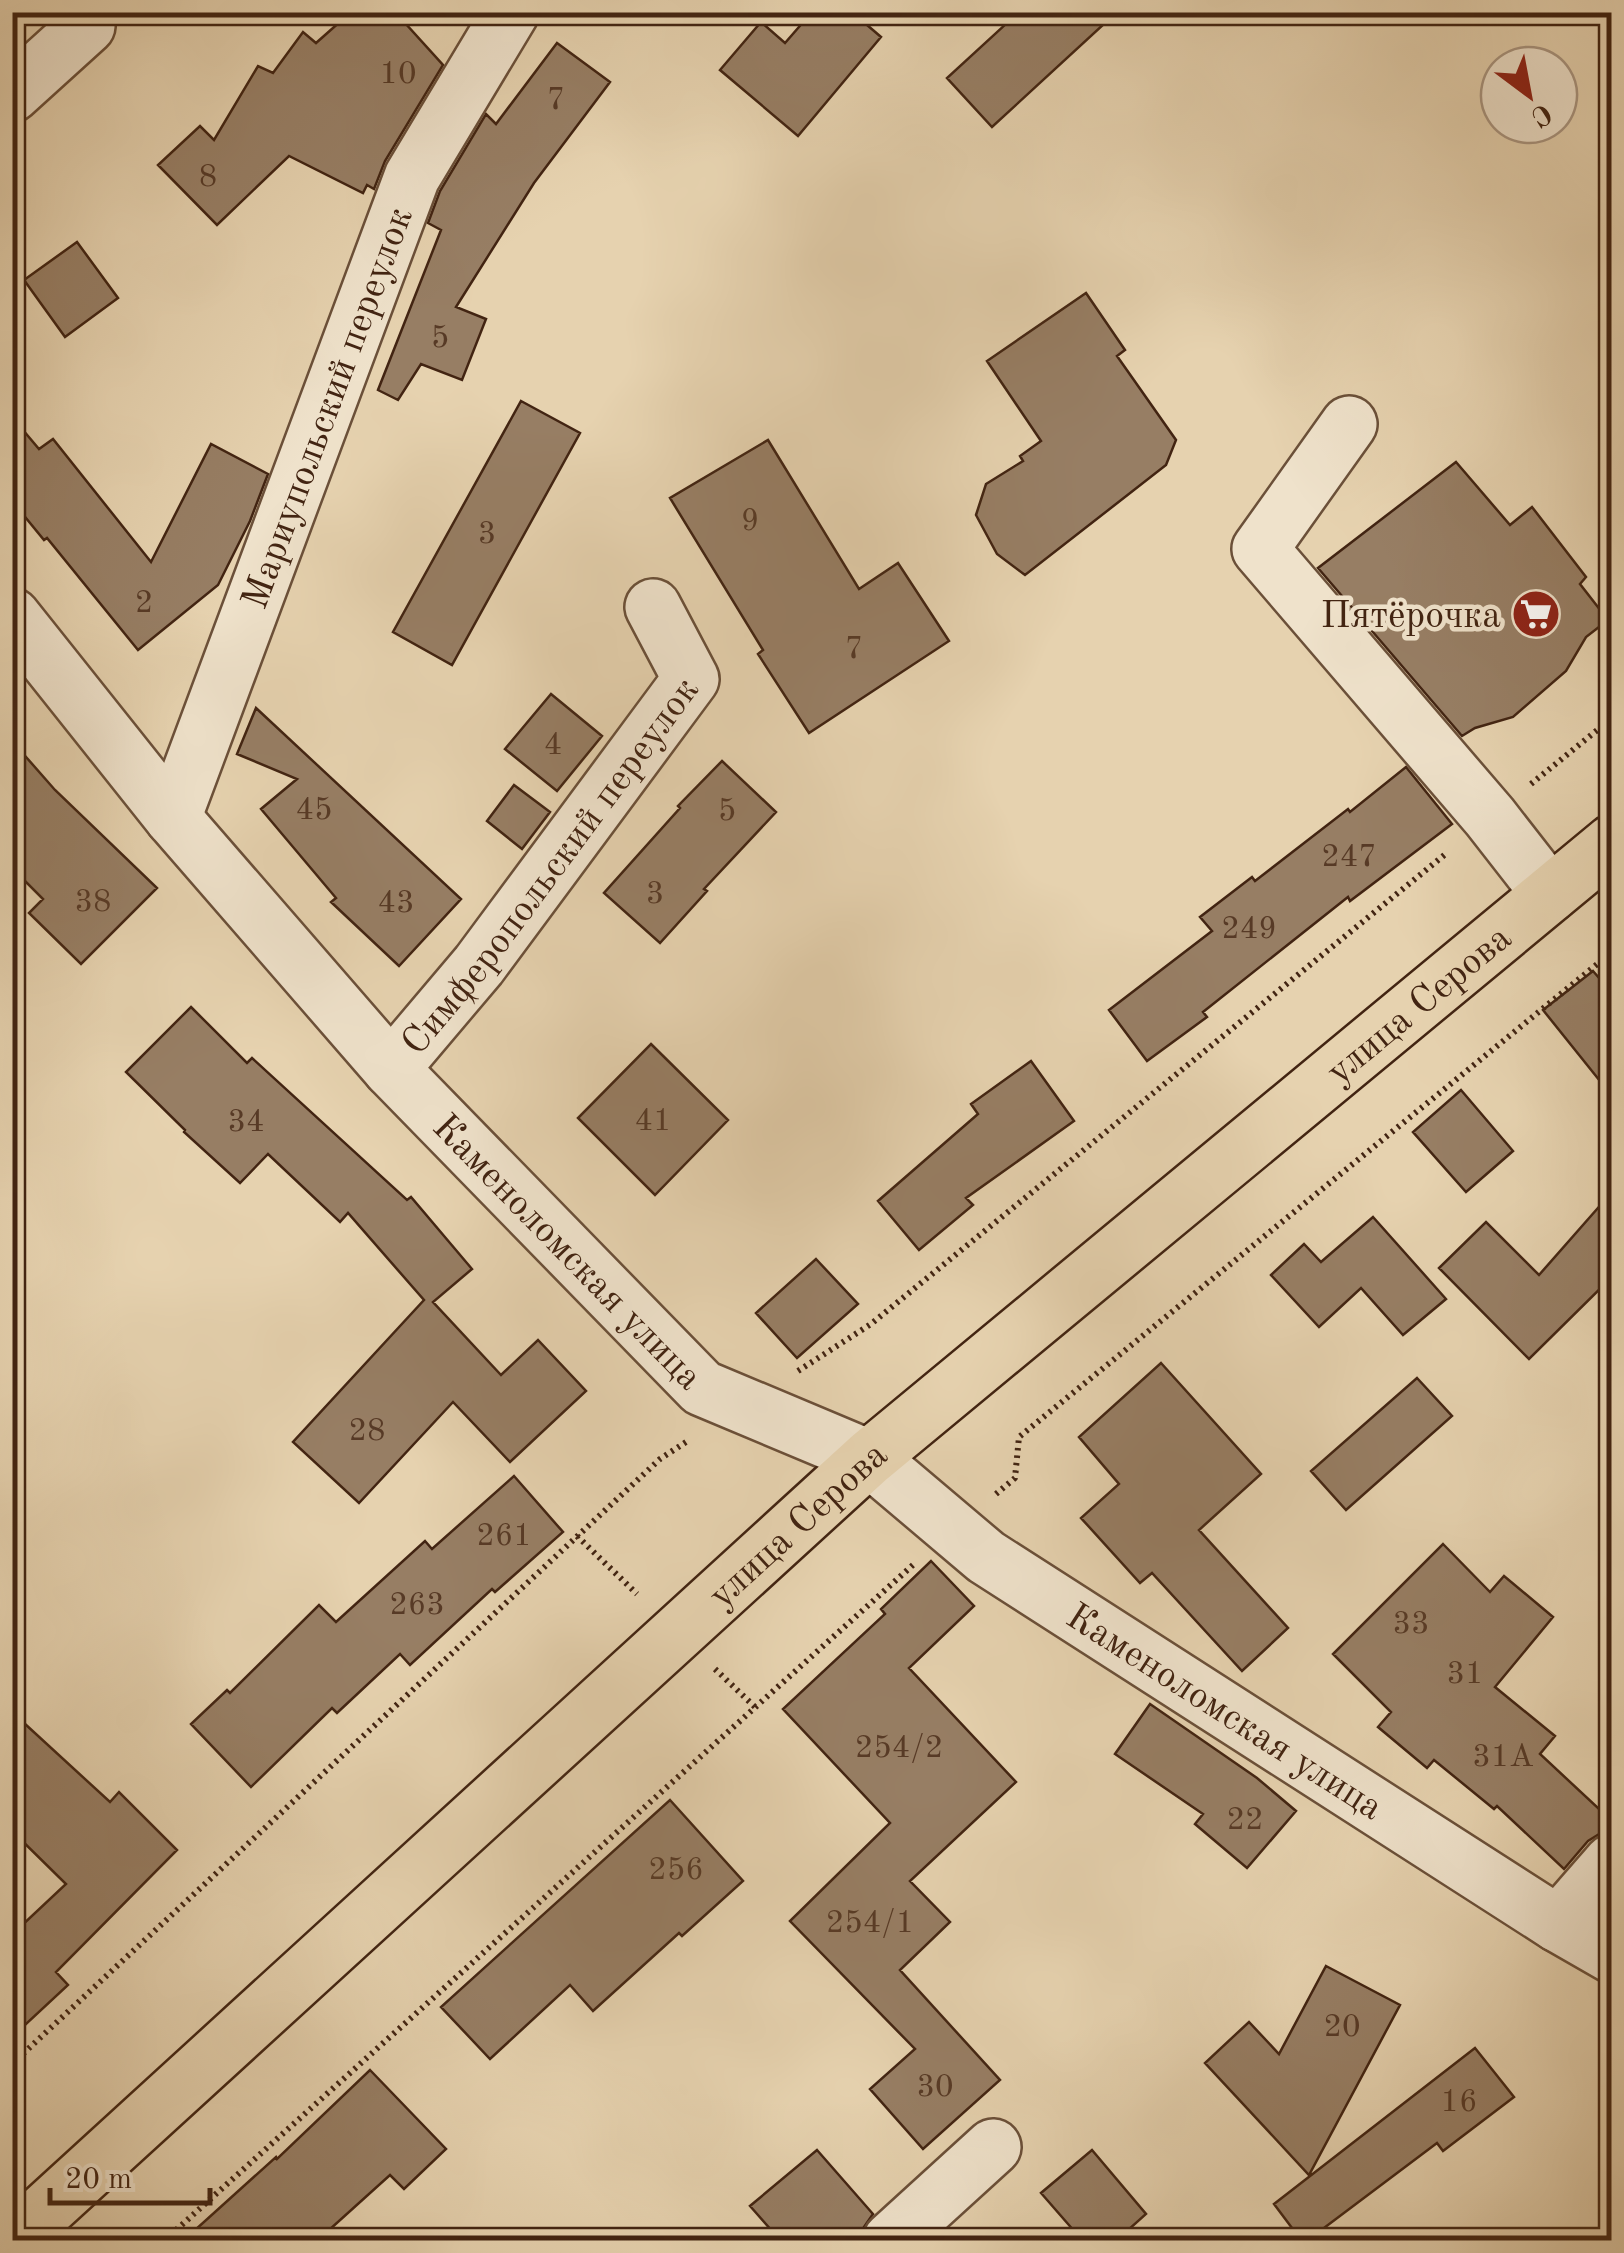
<svg xmlns="http://www.w3.org/2000/svg" width="1624" height="2253" viewBox="0 0 1624 2253" font-family="'Old Standard TT',serif">
	<style>
		.building { fill: #977e64; stroke: #422412; stroke-width: 2.5 }
		.lines { fill: none; stroke-linecap: round; stroke-linejoin: round }
		.minor-casing { stroke: #6b5039; stroke-width: 60 }
		.major-casing { stroke: #422412; stroke-width: 60 }
		.path { stroke: #422412; stroke-width: 6; stroke-dasharray: 2.5 5; stroke-linecap: butt }
		.minor { stroke: #efe2cb; stroke-width: 55 }
		.major { stroke: #e6d2af; stroke-width: 55 }
		.labels { text-anchor: middle; stroke-width: 9; stroke-linejoin: round; paint-order: stroke }
		.number-label { font-size: 32px; fill: #573a26 }
		.street-label { font-size: 38px; fill: #422412; stroke: #efe2cb }
		.poi-label { font-size: 38px; fill: #422412; stroke: #efe2cb; text-anchor: end }
	</style>
	<rect width="100%" height="100%" fill="#e6d2af"/>
	<filter id="stains"><feTurbulence type="fractalNoise" baseFrequency=".002" numOctaves="4"/><feColorMatrix values="0 0 0 0 .2 0 0 0 0 .09 0 0 0 0 .02 0 0 0 .5 -.17"/></filter>
	<radialGradient id="worn" r=".72"><stop offset=".6" stop-color="#630" stop-opacity="0"/><stop offset="1" stop-color="#630" stop-opacity=".3"/></radialGradient>
	<path class="building" d="M 351,12 L 395,12 L 443,65 L 385,161 L 374,189 L 367,185 L 363,193 L 289,156 L 217,225 L 158,165 L 200,126 L 214,140 L 258,66 L 273,73 L 303,32 L 316,43 Z
		M 812,12 L 852,12 L 881,37 L 798,136 L 720,70 L 761,22 L 785,43 Z
		M 1019,12 L 1117,12 L 992,127 L 947,78 Z
		M 557,43 L 610,82 L 534,183 L 456,307 L 486,319 L 462,380 L 421,364 L 398,400 L 378,390 L 441,230 L 428,223 L 440,191 L 486,114 L 496,124 Z
		M 77,242 L 118,298 L 65,337 L 24,280 Z
		M 1086,293 L 1125,350 L 1117,356 L 1176,440 L 1166,465 L 1025,575 L 997,554 L 976,515 L 986,484 L 1023,461 L 1020,456 L 1041,441 L 987,361 Z
		M 521,401 L 580,433 L 452,665 L 393,632 Z
		M 12,417 L 39,449 L 53,439 L 151,562 L 211,444 L 268,474 L 250,521 L 218,585 L 138,650 L 47,538 L 44,540 L 12,501 Z
		M 768,440 L 859,589 L 898,563 L 949,641 L 809,733 L 758,654 L 763,650 L 670,498 Z
		M 1456,462 L 1510,525 L 1532,507 L 1586,577 L 1580,584 L 1608,620 L 1586,637 L 1566,671 L 1513,717 L 1475,728 L 1462,736 L 1318,568 Z
		M 551,694 L 602,736 L 557,791 L 505,749 Z
		M 256,708 L 461,899 L 399,966 L 331,902 L 336,898 L 261,809 L 297,779 L 237,754 Z
		M 12,741 L 55,790 L 157,888 L 81,964 L 29,913 L 43,899 L 12,868 Z
		M 722,761 L 776,812 L 704,889 L 707,891 L 660,943 L 604,893 L 680,808 L 678,806 Z
		M 1406,767 L 1452,824 L 1350,901 L 1348,897 L 1203,1012 L 1207,1017 L 1147,1061 L 1109,1010 L 1212,931 L 1200,917 L 1252,877 L 1255,881 L 1348,809 L 1350,812 Z
		M 514,785 L 550,812 L 522,849 L 487,821 Z
		M 1593,971 L 1612,993 L 1612,1096 L 1543,1010 Z
		M 191,1007 L 247,1063 L 252,1058 L 407,1200 L 411,1197 L 472,1269 L 433,1302 L 501,1375 L 538,1340 L 586,1391 L 510,1462 L 453,1402 L 359,1503 L 293,1442 L 424,1300 L 348,1213 L 340,1222 L 268,1154 L 240,1183 L 184,1132 L 185,1130 L 126,1072 Z
		M 651,1044 L 728,1120 L 655,1195 L 578,1118 Z
		M 1031,1061 L 1074,1121 L 966,1198 L 973,1205 L 919,1250 L 878,1201 L 978,1114 L 971,1104 Z
		M 1461,1090 L 1513,1151 L 1466,1192 L 1413,1132 Z
		M 1612,1192 L 1612,1277 L 1529,1359 L 1439,1268 L 1486,1222 L 1539,1275 Z
		M 1373,1217 L 1446,1299 L 1403,1335 L 1361,1288 L 1319,1327 L 1271,1275 L 1304,1244 L 1321,1262 Z
		M 816,1259 L 858,1304 L 797,1358 L 756,1313 Z
		M 1161,1363 L 1261,1474 L 1199,1530 L 1288,1628 L 1242,1671 L 1152,1573 L 1140,1583 L 1081,1518 L 1119,1484 L 1079,1437 Z
		M 1417,1378 L 1452,1416 L 1346,1510 L 1311,1471 Z
		M 514,1476 L 563,1532 L 495,1592 L 492,1589 L 410,1665 L 400,1654 L 337,1713 L 332,1708 L 251,1787 L 191,1724 L 227,1690 L 230,1693 L 319,1605 L 336,1622 L 425,1541 L 432,1549 Z
		M 1443,1544 L 1490,1592 L 1504,1576 L 1553,1617 L 1495,1687 L 1555,1736 L 1540,1754 L 1612,1821 L 1612,1827 L 1607,1832 L 1601,1833 L 1588,1841 L 1564,1869 L 1497,1806 L 1494,1809 L 1434,1760 L 1427,1768 L 1378,1727 L 1391,1712 L 1333,1654 Z
		M 931,1561 L 974,1606 L 909,1668 L 1016,1782 L 910,1881 L 950,1922 L 900,1970 L 1000,2080 L 923,2149 L 870,2089 L 915,2049 L 790,1921 L 890,1823 L 783,1709 L 885,1614 L 881,1609 Z
		M 1150,1704 L 1257,1778 L 1296,1811 L 1247,1868 L 1195,1824 L 1203,1814 L 1115,1754 Z
		M 12,1712 L 110,1802 L 119,1792 L 177,1850 L 56,1972 L 68,1985 L 12,2037 L 12,1925 L 17,1930 L 66,1884 L 12,1831 Z
		M 670,1800 L 743,1881 L 682,1936 L 679,1933 L 593,2011 L 570,1985 L 490,2059 L 441,2007 Z
		M 1326,1966 L 1400,2005 L 1309,2175 L 1205,2063 L 1249,2022 L 1279,2054 Z
		M 1475,2048 L 1514,2097 L 1443,2151 L 1437,2143 L 1308,2240 L 1301,2240 L 1274,2204 Z
		M 370,2070 L 446,2149 L 404,2189 L 390,2175 L 318,2240 L 184,2240 L 276,2157 L 277,2159 Z
		M 817,2150 L 873,2214 L 862,2230 L 861,2240 L 780,2240 L 750,2206 Z
		M 1092,2150 L 1146,2214 L 1117,2240 L 1082,2240 L 1041,2193 Z"/>
	<g class="lines">
		<g class="minor-casing">
			<g id="minor">
				<path d="M 12,94 L 87,26"/>
				<path d="M 1349,424 L 1260,549 L 1490,817 L 1550,894"/>
				<path id="s1" d="M 12,616 L 173,818 L 391,1069 L 702,1388 L 869,1458 L 986,1557 L 1558,1924 L 1612,1955"/>
				<path id="s2" d="M 173,818 L 412,177 L 511,12"/>
				<path id="s3" d="M 391,1069 L 479,965 L 691,679 L 653,607"/>
				<path d="M 1558,1924 L 1612,1862"/>
				<path d="M 891,2240 L 993,2147"/>
			</g>
		</g>
		<g class="major-casing">
			<g id="major">
				<path id="s4" d="M 13,2240 L 869,1458 L 1612,843"/>
			</g>
		</g>
		<path class="path" d="M 1531,784 L 1612,718
			M 798,1371 L 871,1324 L 1448,852
			M 996,1494 L 1015,1478 L 1019,1437 L 1612,952
			M 577,1536 L 637,1594
			M 715,1669 L 755,1707
			M 12,2064 L 660,1459 L 686,1442
			M 165,2240 L 914,1564"/>
		<use href="#minor" class="minor"/>
		<use href="#major" class="major"/>
	</g>
	<defs>
		<g id="supermarket-disc" transform="scale(2.5)"><circle r="9.5" fill="#8f2418" stroke="#efe2cb"/><path d="M-6-5.5h2.5l.6 2H6L4.5 2H-2.5L-4.4-4H-6ZM-1.5 3.2a1.3 1.3 0 1 0 .1 0ZM3 3.2a1.3 1.3 0 1 0 .1 0Z" fill="#fff"/></g>
	</defs>
	<g fill-rule="evenodd">
		<use href="#supermarket-disc" x="1536" y="614"/>
	</g>
	<g class="labels">
		<g class="number-label">
			<text x="398" y="83">10</text>
			<text x="556" y="109">7</text>
			<text x="208" y="186">8</text>
			<text x="440" y="347">5</text>
			<text x="750" y="530">9</text>
			<text x="487" y="543">3</text>
			<text x="144" y="612">2</text>
			<text x="854" y="658">7</text>
			<text x="553" y="754">4</text>
			<text x="314" y="819">45</text>
			<text x="727" y="820">5</text>
			<text x="1349" y="866">247</text>
			<text x="655" y="903">3</text>
			<text x="93" y="911">38</text>
			<text x="396" y="912">43</text>
			<text x="1249" y="938">249</text>
			<text x="653" y="1130">41</text>
			<text x="246" y="1131">34</text>
			<text x="367" y="1440">28</text>
			<text x="504" y="1545">261</text>
			<text x="417" y="1614">263</text>
			<text x="1411" y="1633">33</text>
			<text x="1465" y="1683">31</text>
			<text x="899" y="1757">254/2</text>
			<text x="1503" y="1766">31А</text>
			<text x="1245" y="1829">22</text>
			<text x="676" y="1879">256</text>
			<text x="870" y="1932">254/1</text>
			<text x="1342" y="2036">20</text>
			<text x="935" y="2096">30</text>
			<text x="1459" y="2111">16</text>
		</g>
		<g class="street-label">
			<text dy="13" stroke="none"><textPath href="#s2" startOffset="438">Мариупольский переулок</textPath></text>
			<text dy="13" stroke="none"><textPath href="#s3" startOffset="258">Симферопольский переулок</textPath></text>
			<text dy="13" stroke="none"><textPath href="#s4" startOffset="1872">улица Серова</textPath></text>
			<text dy="13" stroke="none"><textPath href="#s1" startOffset="845">Каменоломская улица</textPath></text>
			<text dy="13" stroke="none"><textPath href="#s4" startOffset="1062">улица Серова</textPath></text>
			<text dy="13" stroke="none"><textPath href="#s1" startOffset="1655">Каменоломская улица</textPath></text>
		</g>
		<g class="poi-label">
			<text x="1501" y="627">Пятёрочка</text>
		</g>
	</g>
	<rect width="1624" height="2253" fill="none" stroke="#e6d2af" stroke-width="50"/>
	<rect x="15" y="15" width="1594" height="2223" fill="none" stroke="#422412" stroke-width="5"/>
	<rect x="25" y="25" width="1574" height="2203" fill="none" stroke="#422412" stroke-width="2.5"/>
	<g transform="translate(1529 95) rotate(148)"><circle r="48" fill="#efe2cb" stroke="#aa9681" stroke-width="2.5"/>
	<path d="M0-8L18 38L0 25L-18 38Z" fill="#8f2418"/>
	<text y="-15" font-size="28" font-weight="bold" text-anchor="middle" fill="#422412">С</text>
	</g>
	<path d="M50 2188v15h160v-15" fill="none" stroke="#422412" stroke-width="5"/>
	<text x="65" y="2188" font-size="30" fill="#422412" stroke="#efe2cb" stroke-width="8" paint-order="stroke">20 m</text>
	<rect width="100%" height="100%" filter="url(#stains)"/>
	<rect width="100%" height="100%" fill="url(#worn)"/>
</svg>
